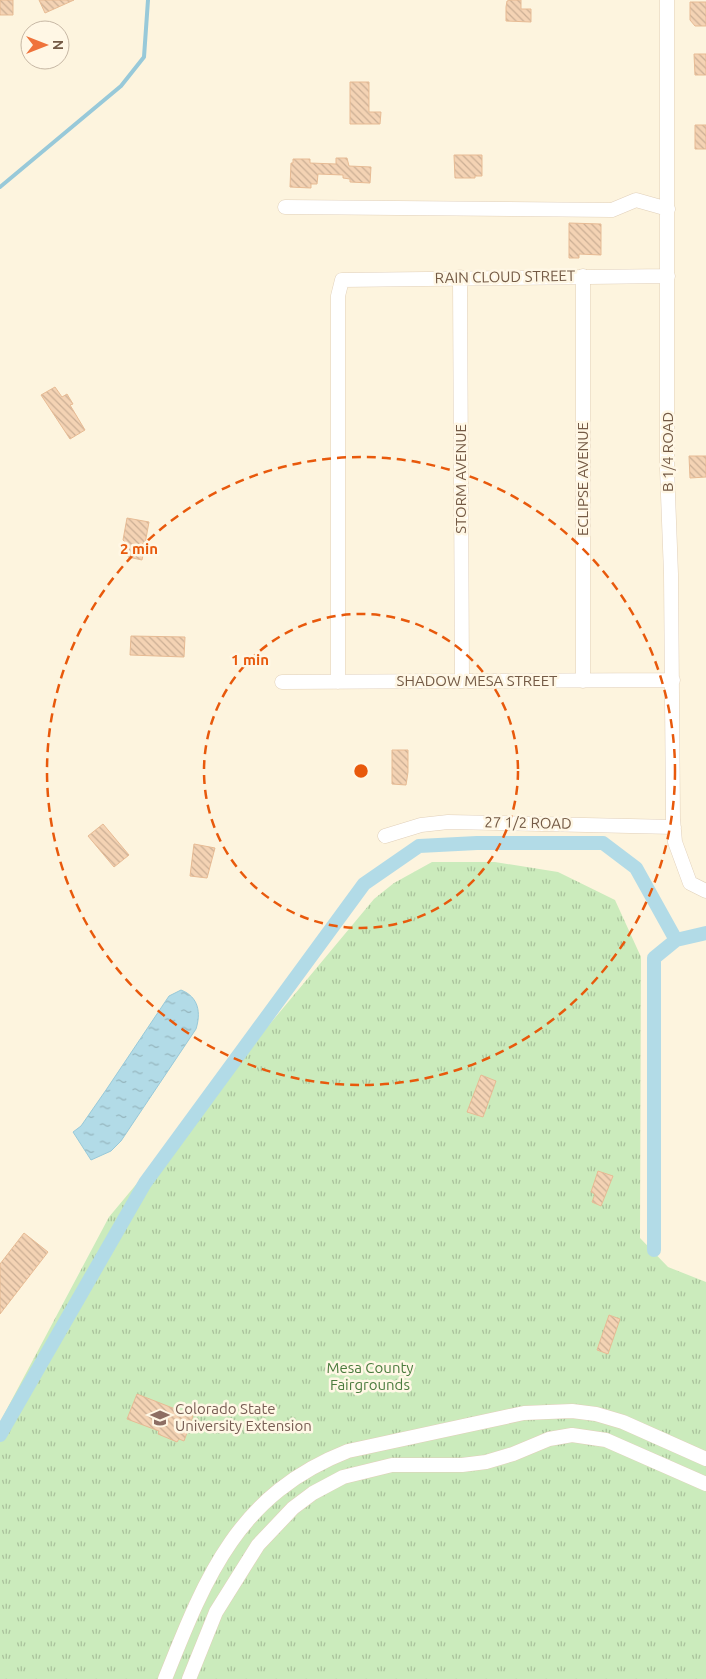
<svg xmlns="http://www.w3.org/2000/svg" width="706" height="1679" viewBox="0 0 706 1679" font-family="Ubuntu,sans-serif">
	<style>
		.park { fill: url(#park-tufts) }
		.water { fill: url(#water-ripples); stroke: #98c9d9 }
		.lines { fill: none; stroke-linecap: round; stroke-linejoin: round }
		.stream { stroke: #98c9d9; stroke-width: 4 }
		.canal { stroke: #b2dbe7; stroke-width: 14 }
		.building { fill: url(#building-back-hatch); stroke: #e7bb94 }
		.minor-casing { stroke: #e1d0ba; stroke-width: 15 }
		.minor { stroke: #fff; stroke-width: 14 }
		.ring { fill: none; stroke: #e8590c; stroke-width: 2.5; stroke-dasharray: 9 6 }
		.labels { text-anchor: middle; stroke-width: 5; stroke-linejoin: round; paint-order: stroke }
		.street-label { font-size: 15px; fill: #745a45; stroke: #fff7e5 }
		.park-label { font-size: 15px; fill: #4a7b3d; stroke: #fff7e5 }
		.education-label { font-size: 15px; fill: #785e54; stroke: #fff7e5; text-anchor: start }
		.centre { fill: #e8590c; stroke: #fff7e5; stroke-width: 2.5 }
		.ring-label { font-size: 15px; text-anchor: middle; font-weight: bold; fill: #e8590c; stroke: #fff7e5; stroke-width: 5; stroke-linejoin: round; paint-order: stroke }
	</style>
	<defs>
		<pattern id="park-tufts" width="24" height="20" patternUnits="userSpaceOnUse" patternTransform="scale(1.25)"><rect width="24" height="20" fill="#cbebbc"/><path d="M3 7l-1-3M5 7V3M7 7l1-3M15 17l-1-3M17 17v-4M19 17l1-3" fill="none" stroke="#a9c19b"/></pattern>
		<pattern id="water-ripples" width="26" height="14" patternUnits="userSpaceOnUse" patternTransform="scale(1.25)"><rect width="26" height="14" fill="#b2dbe7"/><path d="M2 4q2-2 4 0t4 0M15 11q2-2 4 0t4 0" fill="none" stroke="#95b5bd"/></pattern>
		<pattern id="building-back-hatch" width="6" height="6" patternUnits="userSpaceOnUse" patternTransform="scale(1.25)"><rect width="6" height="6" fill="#f4d3b4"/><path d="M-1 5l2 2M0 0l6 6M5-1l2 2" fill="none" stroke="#caae94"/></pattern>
	</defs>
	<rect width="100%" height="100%" fill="#fdf4de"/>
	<path class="park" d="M 432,862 L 495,862 L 558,872 L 615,900 L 641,957 L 640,1238 L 668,1267 L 706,1282 L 706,1679 L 0,1679 L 0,1422 L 109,1217 L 374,899 L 394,883 Z"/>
	<path class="water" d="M 181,990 C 199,997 201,1013 196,1029 L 121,1141 L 111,1151 L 91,1160 L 73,1132 L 81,1126 L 106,1090 L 169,996 Z"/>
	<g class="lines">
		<path class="stream" d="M 0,187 L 121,86 L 144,57 L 148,0"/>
		<path class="canal" d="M 654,1250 L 654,958 L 676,940 L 706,933
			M 0,1435 L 145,1183 L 364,884 L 419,846 L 477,843 L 603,843 L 636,868 L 676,940"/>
	</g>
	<path class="building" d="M 0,0 L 13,0 L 13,15 L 0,15 Z
		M 39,0 L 74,0 L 45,13 Z
		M 511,0 L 521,0 L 521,9 L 531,9 L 531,22 L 506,21 L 506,7 L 507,1 Z
		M 690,2 L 706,2 L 706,26 L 695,26 L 690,20 Z
		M 694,54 L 706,54 L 706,75 L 695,75 Z
		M 350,82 L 369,82 L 369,112 L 381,112 L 380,124 L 350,124 Z
		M 695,125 L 706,125 L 706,149 L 695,149 Z
		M 454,155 L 482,155 L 482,176 L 475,176 L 475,178 L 455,178 Z
		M 336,158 L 347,158 L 349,166 L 371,167 L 370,183 L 350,182 L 350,179 L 343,178 L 343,175 L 318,174 L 317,184 L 311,184 L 311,188 L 290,187 L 291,163 L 293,163 L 293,159 L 310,159 L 310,163 L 336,164 Z
		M 569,223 L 601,224 L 601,255 L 579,254 L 579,258 L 569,258 Z
		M 55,387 L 62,397 L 67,394 L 73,404 L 70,405 L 85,430 L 70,439 L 41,395 Z
		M 689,456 L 706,456 L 706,477 L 690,478 Z
		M 127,518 L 149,522 L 142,560 L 128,557 L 127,544 L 123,540 Z
		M 131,636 L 185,637 L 184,657 L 130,655 Z
		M 392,750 L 408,750 L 408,772 L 406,785 L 392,784 Z
		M 103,824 L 129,855 L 114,867 L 88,836 Z
		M 194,844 L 215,848 L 207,878 L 190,876 Z
		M 481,1075 L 496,1081 L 483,1117 L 467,1112 Z
		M 598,1171 L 613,1176 L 601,1206 L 592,1202 L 595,1194 L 591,1192 Z
		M 24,1233 L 48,1252 L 0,1314 L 0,1264 Z
		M 609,1315 L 620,1319 L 608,1354 L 597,1350 Z
		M 137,1394 L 193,1416 L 184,1441 L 179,1439 L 177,1442 L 158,1434 L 159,1431 L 127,1419 Z"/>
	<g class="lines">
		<g class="minor-casing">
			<path id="minor" d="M 667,0 L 667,468 L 671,574 L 673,819 L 675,842 L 690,883 L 706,891
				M 285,207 L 612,210 L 636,200 L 668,209
				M 583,276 L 583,681
				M 460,277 L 462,681
				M 282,682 L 673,680
				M 338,682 L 338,296 L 342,280 L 668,276
				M 385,836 L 421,825 L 448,822 L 674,827
				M 165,1679 C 206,1576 238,1494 348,1451 L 524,1413 L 572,1411 L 596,1414 L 623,1422 L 706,1459
				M 189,1679 L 216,1612 L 258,1545 L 293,1508 L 313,1493 L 343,1477 L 392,1465 L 462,1465 L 486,1462 L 513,1454 L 549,1439 L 572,1435 L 606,1440 L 706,1484"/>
		</g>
		<use href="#minor" class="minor"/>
	</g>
	<g class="ring">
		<circle cx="361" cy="771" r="157"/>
		<circle cx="361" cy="771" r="314"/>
	</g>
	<defs>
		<g id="university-bare" transform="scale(1.5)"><path d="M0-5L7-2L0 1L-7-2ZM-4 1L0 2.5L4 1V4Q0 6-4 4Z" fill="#8d6e63" stroke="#fff7e5" stroke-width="2.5" paint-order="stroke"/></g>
	</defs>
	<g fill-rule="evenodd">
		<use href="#university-bare" x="160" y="1418"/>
	</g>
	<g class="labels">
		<g class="street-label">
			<text transform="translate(505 277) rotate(-1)" y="5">RAIN CLOUD STREET</text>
			<text transform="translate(668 452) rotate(-90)" y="5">B 1/4 ROAD</text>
			<text transform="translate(461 479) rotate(-90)" y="5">STORM AVENUE</text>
			<text transform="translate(583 479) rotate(-90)" y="5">ECLIPSE AVENUE</text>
			<text x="477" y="686">SHADOW MESA STREET</text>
			<text transform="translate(528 823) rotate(1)" y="5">27 1/2 ROAD</text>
		</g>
		<g class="park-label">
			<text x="370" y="1373">Mesa County<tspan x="370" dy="17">Fairgrounds</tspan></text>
		</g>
		<g class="education-label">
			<text x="175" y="1414">Colorado State<tspan x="175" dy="17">University Extension</tspan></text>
		</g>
	</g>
	<circle cx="361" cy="771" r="8" class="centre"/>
	<g class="ring-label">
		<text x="139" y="554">2 min</text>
		<text x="250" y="665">1 min</text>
	</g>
	<g transform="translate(45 45) rotate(90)"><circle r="24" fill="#fff7e5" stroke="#c7b8a5"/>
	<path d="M0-4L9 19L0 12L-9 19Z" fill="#ef733b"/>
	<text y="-8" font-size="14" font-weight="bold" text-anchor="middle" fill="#745a45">N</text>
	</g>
</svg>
